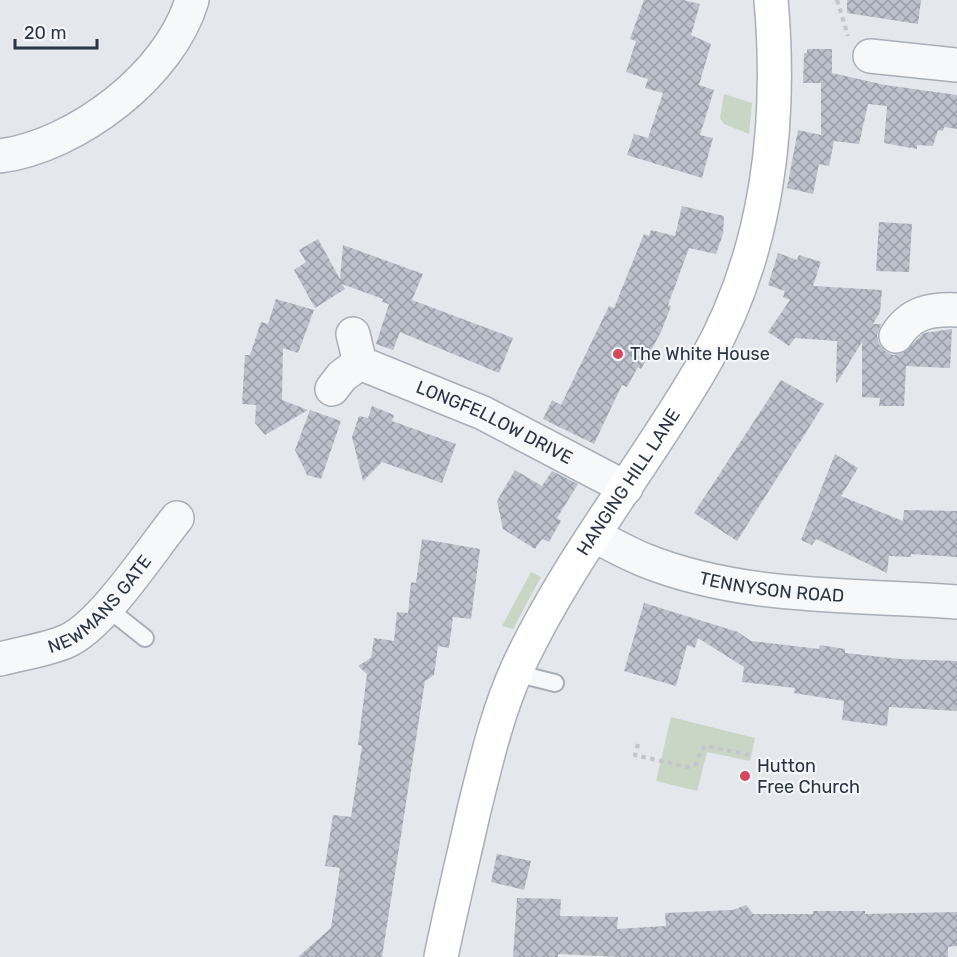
<svg xmlns="http://www.w3.org/2000/svg" width="957" height="957" viewBox="0 0 957 957" font-family="Rubik,sans-serif">
	<style>
		.grass { fill: #c9d6c5 }
		.building { fill: url(#building-cross-hatch) }
		.lines { fill: none; stroke-linecap: round; stroke-linejoin: round }
		.lane-casing { stroke: #a9aeb7; stroke-width: 20 }
		.street-casing { stroke: #a9aeb7; stroke-width: 36 }
		.secondary-casing { stroke: #a9aeb7; stroke-width: 36 }
		.path { stroke: #c2c5cb; stroke-width: 4; stroke-dasharray: 4.5 4.5; stroke-linecap: butt }
		.lane { stroke: #f7f8fa; stroke-width: 16 }
		.street { stroke: #f7f8fa; stroke-width: 33 }
		.secondary { stroke: #fff; stroke-width: 33 }
		.poi-dot { fill: #d1495b; stroke: #f4f6f9; stroke-width: 2 }
		.labels { text-anchor: middle; stroke-width: 4.5; stroke-linejoin: round; paint-order: stroke }
		.poi-label { font-size: 18px; fill: #2b3445; stroke: #f4f6f9; text-anchor: start }
		.street-label { font-size: 18px; fill: #2b3445; stroke: #f4f6f9 }
	</style>
	<defs>
		<pattern id="building-cross-hatch" width="8" height="8" patternUnits="userSpaceOnUse" patternTransform="scale(1.5)"><rect width="8" height="8" fill="#bbc0ca"/><path d="M0 0l8 8M0 8l8-8" fill="none" stroke="#989da6"/></pattern>
	</defs>
	<rect width="100%" height="100%" fill="#e4e7ec"/>
	<path class="grass" d="M 724,94 L 752,103 L 749,134 L 724,124 L 720,118 Z
		M 531,572 L 541,577 L 513,629 L 502,626 Z
		M 671,717 L 755,738 L 750,761 L 707,752 L 697,791 L 656,781 Z"/>
	<path class="building" d="M 644,0 L 683,0 L 700,4 L 691,35 L 711,44 L 699,85 L 714,90 L 700,135 L 713,138 L 702,178 L 627,155 L 634,134 L 648,138 L 663,93 L 645,88 L 648,79 L 626,72 L 636,41 L 630,39 Z
		M 847,0 L 921,0 L 918,24 L 847,13 Z
		M 807,49 L 832,49 L 832,73 L 885,85 L 957,95 L 957,129 L 944,127 L 943,131 L 938,130 L 933,146 L 917,145 L 917,149 L 884,143 L 887,106 L 868,104 L 859,144 L 834,141 L 829,166 L 819,164 L 813,194 L 787,188 L 798,130 L 821,135 L 821,83 L 803,83 L 804,53 L 807,53 Z
		M 682,206 L 724,216 L 723,234 L 716,254 L 689,248 L 668,305 L 671,306 L 661,332 L 641,369 L 638,367 L 627,387 L 622,385 L 594,444 L 543,419 L 552,400 L 561,405 L 609,306 L 614,308 L 644,234 L 649,236 L 651,230 L 675,236 Z
		M 879,222 L 912,224 L 909,272 L 876,271 Z
		M 318,239 L 340,279 L 343,245 L 423,274 L 412,300 L 513,338 L 499,373 L 400,332 L 393,350 L 376,344 L 389,304 L 382,302 L 383,299 L 342,284 L 345,289 L 315,308 L 294,270 L 306,262 L 299,250 Z
		M 778,253 L 797,260 L 799,255 L 821,262 L 813,286 L 882,290 L 880,312 L 873,324 L 881,324 L 877,335 L 879,344 L 885,351 L 893,355 L 903,353 L 924,333 L 952,329 L 950,368 L 906,366 L 904,406 L 879,406 L 880,398 L 862,397 L 862,342 L 836,384 L 837,341 L 795,338 L 789,346 L 768,332 L 790,300 L 783,297 L 785,291 L 768,285 Z
		M 276,299 L 314,310 L 298,353 L 283,348 L 282,400 L 308,410 L 265,435 L 255,423 L 256,405 L 242,404 L 245,355 L 250,355 L 261,322 L 268,324 Z
		M 781,380 L 824,404 L 737,541 L 694,513 Z
		M 372,406 L 394,415 L 392,421 L 456,444 L 442,483 L 382,462 L 363,481 L 352,437 L 359,416 L 368,418 Z
		M 310,410 L 341,421 L 321,479 L 307,475 L 295,450 Z
		M 835,454 L 858,468 L 841,496 L 903,521 L 904,510 L 957,511 L 957,557 L 911,554 L 911,557 L 889,556 L 887,573 L 816,539 L 812,545 L 801,540 Z
		M 515,470 L 542,486 L 552,471 L 578,484 L 557,518 L 561,521 L 549,542 L 542,539 L 535,549 L 503,529 L 497,501 Z
		M 422,539 L 480,549 L 471,619 L 453,617 L 449,648 L 438,646 L 434,675 L 425,681 L 382,957 L 298,957 L 331,928 L 340,868 L 325,866 L 333,815 L 351,817 L 362,746 L 358,745 L 367,674 L 358,666 L 371,658 L 374,638 L 394,641 L 397,612 L 408,613 L 411,582 L 416,583 Z
		M 644,603 L 738,632 L 751,641 L 819,649 L 820,645 L 845,649 L 845,653 L 900,659 L 957,661 L 957,711 L 889,707 L 887,726 L 842,720 L 844,701 L 794,693 L 795,688 L 742,682 L 744,667 L 698,638 L 695,648 L 687,645 L 676,686 L 624,671 Z
		M 497,854 L 531,861 L 524,890 L 491,882 Z
		M 517,898 L 561,899 L 560,916 L 618,917 L 617,929 L 666,926 L 665,913 L 733,910 L 746,905 L 753,914 L 813,914 L 813,911 L 865,911 L 865,914 L 957,912 L 957,946 L 948,947 L 948,957 L 620,957 L 558,954 L 558,957 L 513,957 Z"/>
	<g class="lines">
		<g class="lane-casing">
			<path id="lane" d="M 106,607 L 145,638
				M 515,673 L 555,683"/>
		</g>
		<g class="street-casing">
			<g id="street">
				<path d="M 870,56 L 957,65"/>
				<path d="M 0,156 C 76,146 170,75 192,0"/>
				<path d="M 353,334 L 360,363"/>
				<path d="M 896,336 C 911,312 931,309 957,310"/>
				<path id="s1" d="M 360,363 L 483,413 L 626,488"/>
				<path d="M 332,389 L 342,376 L 360,363"/>
				<path id="s2" d="M 595,536 C 611,544 627,553 644,560 C 743,600 853,594 957,602"/>
				<path id="s3" d="M 0,659 C 22,653 47,650 67,641 C 102,626 152,549 177,518"/>
			</g>
		</g>
		<g class="secondary-casing">
			<g id="secondary">
				<path id="s4" d="M 441,957 C 451,908 463,859 474,810 C 486,762 497,713 518,667 C 568,559 646,465 705,362 C 768,252 782,123 771,0"/>
			</g>
		</g>
		<path class="path" d="M 837,0 L 848,36
			M 638,744 L 635,755 L 688,767 L 696,764 L 701,750 L 706,746 L 751,755"/>
		<use href="#lane" class="lane"/>
		<use href="#street" class="street"/>
		<use href="#secondary" class="secondary"/>
	</g>
	<g class="poi-dot">
		<circle cx="618" cy="354" r="6"/>
		<circle cx="745" cy="776" r="6"/>
	</g>
	<g class="labels">
		<g class="poi-label">
			<text x="630" y="360">The White House</text>
			<text x="757" y="772">Hutton<tspan x="757" dy="21">Free Church</tspan></text>
		</g>
		<g class="street-label">
			<text dy="6" stroke="none"><textPath href="#s1" startOffset="147">LONGFELLOW DRIVE</textPath></text>
			<text dy="6" stroke="none"><textPath href="#s4" startOffset="516">HANGING HILL LANE</textPath></text>
			<text dy="6" stroke="none"><textPath href="#s2" startOffset="186">TENNYSON ROAD</textPath></text>
			<text dy="6" stroke="none"><textPath href="#s3" startOffset="118">NEWMANS GATE</textPath></text>
		</g>
	</g>
	<path d="M15 39v9h82v-9" fill="none" stroke="#2b3445" stroke-width="3"/>
	<text x="24" y="39" font-size="18" fill="#2b3445" stroke="#f4f6f9" stroke-width="4.5" paint-order="stroke">20 m</text>
</svg>
